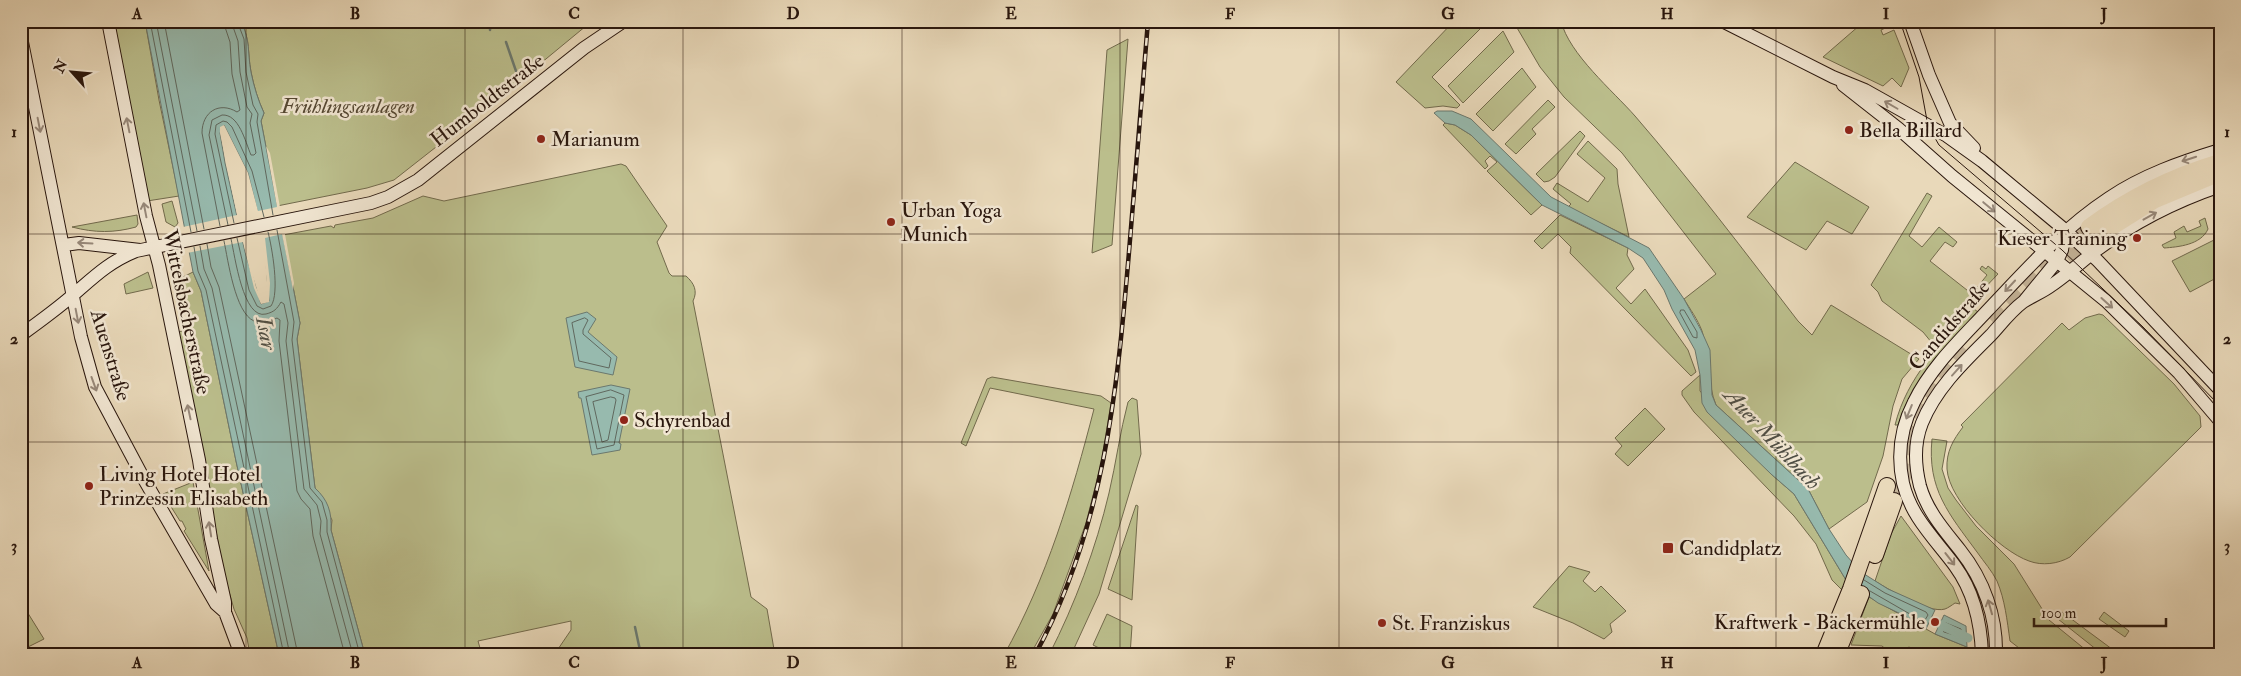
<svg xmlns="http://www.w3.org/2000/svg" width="2241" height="676" viewBox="0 0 2241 676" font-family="'IM FELL Double Pica',serif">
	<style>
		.green { fill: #bbbe8c; stroke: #726a4c }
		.water { fill: #97baae; stroke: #6b786e; fill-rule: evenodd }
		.pier { fill: #e9d9ba; fill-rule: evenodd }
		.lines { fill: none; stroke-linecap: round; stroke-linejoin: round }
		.shore { stroke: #60685e; stroke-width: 1 }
		.stream { stroke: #6b786e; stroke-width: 2.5 }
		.canal { stroke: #97baae; stroke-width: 9 }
		.highway-tunnel { stroke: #c3b297; stroke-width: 16; stroke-dasharray: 16 8; stroke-linecap: butt }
		.secondary-casing { stroke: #29160d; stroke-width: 14 }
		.highway-casing { stroke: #29160d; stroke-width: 18 }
		.secondary { stroke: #f1e6d2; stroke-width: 12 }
		.highway { stroke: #e9d9ba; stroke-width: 16 }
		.tram { stroke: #29160d; stroke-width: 1 }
		.rail-casing { stroke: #29160d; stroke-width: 4.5 }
		.rail { stroke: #f1e6d2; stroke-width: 2.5; stroke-dasharray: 8; stroke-linecap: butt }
		.oneway { stroke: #978879 }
		.grid { fill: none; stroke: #29160d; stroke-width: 1; stroke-opacity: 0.55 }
		.poi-dot { fill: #8f2418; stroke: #f1e6d2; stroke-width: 2 }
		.labels { text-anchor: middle; stroke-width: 5; stroke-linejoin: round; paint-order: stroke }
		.street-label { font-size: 21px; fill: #29160d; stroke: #f1e6d2 }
		.park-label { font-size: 21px; font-style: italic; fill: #554833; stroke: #f1e6d2 }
		.poi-label { font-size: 21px; fill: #29160d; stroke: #f1e6d2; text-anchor: start }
		.water-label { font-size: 22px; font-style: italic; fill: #504f45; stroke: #f1e6d2 }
		.neatline { fill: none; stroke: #29160d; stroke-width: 2 }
		.grid-label { font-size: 16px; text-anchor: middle; font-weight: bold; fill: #29160d }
	</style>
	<rect width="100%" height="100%" fill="#e9d9ba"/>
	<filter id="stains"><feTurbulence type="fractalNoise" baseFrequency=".004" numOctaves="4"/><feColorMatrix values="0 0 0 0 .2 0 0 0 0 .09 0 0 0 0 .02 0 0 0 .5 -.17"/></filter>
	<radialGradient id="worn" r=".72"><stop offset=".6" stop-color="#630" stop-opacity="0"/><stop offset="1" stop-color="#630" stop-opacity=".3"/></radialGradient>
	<path class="green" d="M 114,21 L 145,21 L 159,100 L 179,196 L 147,201 Z
		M 241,21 L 592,21 L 501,96 L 394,180 L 367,188 L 277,206 L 261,121 L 264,113 C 258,100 254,87 251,72 C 247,50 251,43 241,21 Z
		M 1454,21 L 1488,21 L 1432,77 L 1460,105 L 1457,108 L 1443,106 L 1425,108 L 1396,82 Z
		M 1513,21 L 1561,21 C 1569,54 1613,91 1635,116 C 1692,182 1745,252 1798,321 L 1812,335 L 1831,305 L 1919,359 L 1902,379 L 1893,406 L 1883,456 L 1867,502 L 1829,529 L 1808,489 L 1716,405 C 1707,384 1710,354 1702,331 C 1698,320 1690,309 1684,299 L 1716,274 L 1622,153 L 1564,97 L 1540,67 Z
		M 1859,21 L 1891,21 L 1892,25 L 1881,30 L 1883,35 L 1894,30 L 1909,68 L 1901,87 L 1892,78 L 1883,86 L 1823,57 L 1860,25 Z
		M 1503,31 L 1514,52 L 1463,103 L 1448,86 Z
		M 1128,39 L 1112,245 L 1092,253 L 1107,50 Z
		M 1522,68 L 1536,87 L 1493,131 L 1476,114 Z
		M 1548,100 L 1555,107 L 1532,129 L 1536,134 L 1516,154 L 1505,144 Z
		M 1445,123 L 1455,125 L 1471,135 L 1542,205 L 1531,215 L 1487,171 L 1497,162 L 1490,156 L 1485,161 L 1488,166 L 1485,169 L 1443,125 Z
		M 1580,131 L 1585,136 L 1555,177 L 1549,181 L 1544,182 L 1536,174 Z
		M 1588,141 L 1617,169 L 1618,184 L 1629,237 L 1568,207 L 1571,204 L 1553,189 L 1557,183 L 1588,202 L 1605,178 L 1577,154 Z
		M 1795,162 L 1869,207 L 1852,234 L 1827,221 L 1806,250 L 1747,217 Z
		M 621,164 L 626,166 L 667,226 L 657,242 L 669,273 L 672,276 L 686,276 C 694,283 698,291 693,301 L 751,597 L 767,609 L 775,655 L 554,655 L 571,630 L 571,621 L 478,641 L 482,655 L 365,655 L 331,530 L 332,520 L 315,488 L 297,339 L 300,323 L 283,235 L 331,226 L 334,228 L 335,225 L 373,218 L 423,196 L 444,201 Z
		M 1927,193 L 1932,196 L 1909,236 L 1922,247 L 1939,227 L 1957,242 L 1953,247 L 1945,242 L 1930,261 L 1972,294 L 1987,275 L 1980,269 L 1982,266 L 1986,269 L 1988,266 L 1998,274 L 1932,343 L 1923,332 L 1882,301 L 1878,292 L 1871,285 Z
		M 172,201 L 178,223 L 175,227 L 166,222 L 162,204 Z
		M 137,215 L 138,224 L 136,227 C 114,233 95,233 72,227 Z
		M 1560,215 L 1628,248 L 1627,255 L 1634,269 L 1616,288 L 1631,304 L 1645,289 L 1688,350 L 1696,372 L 1691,376 L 1570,253 L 1571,247 L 1558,234 L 1542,249 L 1534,241 Z
		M 2205,218 L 2208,229 C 2201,245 2178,247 2164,248 L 2162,245 L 2176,238 L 2174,232 L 2184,226 L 2187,232 L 2201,226 L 2199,221 Z
		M 2220,237 L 2220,276 L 2190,292 L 2172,261 Z
		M 148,272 L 153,288 L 126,294 L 124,284 Z
		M 193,272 L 201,291 L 236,461 L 279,655 L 250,655 L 247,638 L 234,609 L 225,578 L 178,332 L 190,329 L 182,283 L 183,277 Z
		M 1974,309 L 1978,312 C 1944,346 1913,379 1898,425 L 1895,425 C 1907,377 1941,343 1974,309 Z
		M 2099,314 L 2103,315 L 2174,384 L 2200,416 L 2201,427 L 2070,557 C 2058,564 2042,566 2029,561 C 2000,551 1949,501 1947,469 C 1946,452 1953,440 1963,427 L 1961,425 L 2062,323 L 2069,330 L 2085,318 Z
		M 1700,375 L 1700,391 L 1771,474 L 1794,494 L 1846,580 L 1842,590 L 1832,580 L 1816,544 L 1794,516 L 1694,412 L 1682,395 L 1682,391 Z
		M 992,377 L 1101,396 L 1111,403 L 1101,464 L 1086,523 L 1053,614 L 1030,655 L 1004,655 C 1047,578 1072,494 1094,409 L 990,388 L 966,446 L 961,443 L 987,379 Z
		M 1132,398 L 1137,400 L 1141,454 L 1099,594 L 1071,655 L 1049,655 C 1075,604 1096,548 1109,493 C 1116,463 1120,432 1128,402 Z
		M 1645,408 L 1665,429 L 1628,466 L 1615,454 L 1622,446 L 1615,438 Z
		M 1932,439 L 1947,441 L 1942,469 L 1948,488 L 1956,500 L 1976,526 L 2014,564 L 2049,620 L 2092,655 L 2028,655 L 2010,641 C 2007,620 2005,600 1997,581 C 1992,571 1984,562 1977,552 C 1949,514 1927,489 1932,439 Z
		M 193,482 L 209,571 L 184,531 L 186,529 L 182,521 L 180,521 L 163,494 Z
		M 1136,505 L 1138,506 L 1132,600 L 1108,589 Z
		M 1901,516 L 1953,587 L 1960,604 L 1955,603 C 1952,605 1948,608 1945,609 C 1929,614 1888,589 1875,581 L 1891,534 Z
		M 1569,566 L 1590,572 L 1583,581 L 1595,592 L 1601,586 L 1626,611 L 1610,624 L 1612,632 L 1604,639 L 1573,623 L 1533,607 Z
		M 1869,597 L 1935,634 L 1967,647 L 1969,655 L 1925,655 L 1909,647 L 1893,655 L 1882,646 L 1851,645 Z
		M 21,602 L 44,639 L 24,649 L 27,655 L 21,655 Z
		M 2062,612 L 2120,655 L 2103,655 L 2097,650 L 2058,619 Z
		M 2104,612 L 2129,631 L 2125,637 L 2099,619 Z
		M 1107,614 L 1132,626 L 1130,655 L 1113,655 L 1093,645 Z"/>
	<path class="water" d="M 145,21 L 241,21 C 251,43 247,50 251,72 C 254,87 258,100 264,113 L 261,121 L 300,323 L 297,339 L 315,488 C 328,500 332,512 331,530 L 365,655 L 279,655 L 236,461 L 201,291 L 193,272 ZM 224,125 L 248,173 L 264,238 L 269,301 L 261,304 L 245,252 L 225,163 L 220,133 Z
		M 1437,111 L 1452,111 L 1471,119 L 1551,197 L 1649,248 L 1684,299 L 1701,330 L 1710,350 L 1712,395 L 1716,405 L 1808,489 L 1829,529 L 1846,555 L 1861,572 L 1888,589 L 1935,610 L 1926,629 L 1903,615 L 1878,603 L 1846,580 L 1794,494 L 1771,474 L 1707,412 L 1702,403 L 1700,375 L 1695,350 L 1672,309 L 1664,290 L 1643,258 L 1628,248 L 1542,205 L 1471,135 L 1455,125 L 1445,123 L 1434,113 Z
		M 587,312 L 596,319 L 588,332 L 617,357 L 613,375 L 575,367 L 566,318 Z
		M 611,385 L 630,389 L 619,443 L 621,444 L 620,450 L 592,455 L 581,398 L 579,398 L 578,392 Z
		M 1944,615 L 1966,626 L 1967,647 L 1935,634 Z"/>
	<path class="pier" d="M 224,125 L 248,173 L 258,211 L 277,207 L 266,146 L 270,153 L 294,283 L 293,290 L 282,234 L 265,238 L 270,283 L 269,302 L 261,304 L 254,288 L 243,242 L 187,253 L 183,227 L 237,215 L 220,133 L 220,127 ZM 223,128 L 245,174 L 262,239 L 267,283 L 266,300 L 263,301 L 256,287 L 248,251 L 228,163 Z"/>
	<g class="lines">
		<path class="shore" d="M 150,21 L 191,232
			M 156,21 L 197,231
			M 164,21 L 204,229
			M 237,21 L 244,39 L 246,72 L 253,105 L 258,114 L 257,122 L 273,215
			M 234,223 L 215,134 L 216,125 L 223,121 L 227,122 L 232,127 L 252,171 L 264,217
			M 228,225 L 209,135 L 212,120 L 222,115 C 239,114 245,141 251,155 L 254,155 L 256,153 L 250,123 L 252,114 L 247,107 L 240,72 L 238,41 L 231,21
			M 220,226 L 202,133 C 202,112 219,101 237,112 L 240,110 L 232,74 L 230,42 L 223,21
			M 277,230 L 294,322 L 292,340 L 310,488 L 322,502 L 327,520 L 327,532 L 360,655
			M 237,238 L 249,290 L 257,306 L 263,309 L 271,306 C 280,293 272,247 268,232
			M 231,239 C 235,256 243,320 266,314 C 274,312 277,309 281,302 L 284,304 L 288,323 L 286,341 L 304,489 L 317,505 L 321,521 L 320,534 L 353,655
			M 224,241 C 228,260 235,313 254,321 C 262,324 270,321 277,318 L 280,320 L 279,341 L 297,491 L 301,499 L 310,509 L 313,536 L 345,655
			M 207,244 L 211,267 L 219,287 L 298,655
			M 200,246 L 204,269 L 212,288 L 290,655
			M 194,247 L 198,271 L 206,290 L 284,655
			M 1681,310 L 1684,310 L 1697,332 L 1697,338 L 1693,337 L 1680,313 Z
			M 585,318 L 588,320 L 583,330 L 583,334 L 611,358 L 609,368 L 579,361 L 572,323 Z
			M 611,390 L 624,395 L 614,445 L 597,449 L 586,397 Z
			M 611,397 L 615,398 L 616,400 L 608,440 L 602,442 L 593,402 Z
			M 1864,580 L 1885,593 L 1926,612 L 1928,615 L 1925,620 L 1922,621 L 1870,591
			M 1946,623 L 1961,629 L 1961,637 L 1944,632 Z"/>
		<path class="stream" d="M 490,30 L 491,21
			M 506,42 L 516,71
			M 635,627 L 641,655"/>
		<path class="canal" d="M 1939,624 L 1968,638"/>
		<path class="highway-tunnel" d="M 2050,275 L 2098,236
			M 1988,317 L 2045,263 L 2089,227
			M 1905,440 C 1918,406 1936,374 1962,346
			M 1894,501 L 1917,438"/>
		<g class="secondary-casing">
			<path id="secondary" d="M 108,21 L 146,216 L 159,265 L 199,460 L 211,539 L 225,602 L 225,612
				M 1722,21 L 1833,77 L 1865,90 L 1947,136 L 1982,161 L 2065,230 L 2098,261 L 2220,390
				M 1910,21 L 1929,75 L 1950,123 L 1974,148
				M 21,37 L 81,337 L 95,387 L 145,481 L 216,604 L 225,612 L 241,655
				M 1843,85 L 1899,129 L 1952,176 L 2106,301 L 2179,373 L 2220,421
				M 64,245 L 79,243 L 140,250
				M 2025,300 L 2057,261 L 2062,250 L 2065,230
				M 21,335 C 39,322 57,309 73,295 C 95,276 109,262 136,251 L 371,203 L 388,197 L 418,180 L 584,48 L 624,21
				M 1982,655 C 1981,623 1974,592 1955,566 C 1935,539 1911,517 1903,483 C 1897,455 1901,427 1914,402 C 1931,367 1961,339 1987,311 C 2026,270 2062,229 2109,198 C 2143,175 2181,162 2220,150
				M 1996,655 C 1997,617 1984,580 1960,550 C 1945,531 1927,511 1920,486 C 1915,466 1914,443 1922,423 C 1936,388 1965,361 1991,335 C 2001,324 2011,311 2023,302 C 2032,296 2043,292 2052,285 C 2065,276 2078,265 2090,255 C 2130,224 2173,202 2220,186"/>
		</g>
		<g class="highway-casing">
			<path id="highway" d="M 2089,227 C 2128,198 2173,176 2220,162
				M 2098,236 L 2155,200 L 2215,175
				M 1875,555 L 1894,501
				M 1839,648 L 1861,594
				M 1824,655 L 1851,589 L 1887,486"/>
		</g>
		<use href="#secondary" class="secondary"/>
		<use href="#highway" class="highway"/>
		<path class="tram" d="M 1900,21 L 1919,77 L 1928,126 L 1939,145 L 2062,250 L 2143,327 L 2220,406"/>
		<g class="rail-casing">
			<path id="rail" d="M 1035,655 C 1104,528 1117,393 1129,252 C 1136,175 1142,98 1148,21"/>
		</g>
		<use href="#rail" class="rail"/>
	</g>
	<defs><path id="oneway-shaft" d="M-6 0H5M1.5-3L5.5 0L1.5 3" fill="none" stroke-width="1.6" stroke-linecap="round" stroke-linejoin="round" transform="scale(1.25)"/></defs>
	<g class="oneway">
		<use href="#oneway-shaft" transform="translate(1891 105) rotate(-150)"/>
		<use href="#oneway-shaft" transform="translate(39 125) rotate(79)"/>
		<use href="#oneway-shaft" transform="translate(128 125) rotate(-101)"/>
		<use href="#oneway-shaft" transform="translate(2189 159) rotate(162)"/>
		<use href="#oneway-shaft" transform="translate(1989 207) rotate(40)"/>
		<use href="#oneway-shaft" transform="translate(145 210) rotate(-101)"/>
		<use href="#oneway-shaft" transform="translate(2150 216) rotate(-29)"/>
		<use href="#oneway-shaft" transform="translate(85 243) rotate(-177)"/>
		<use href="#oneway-shaft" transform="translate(2010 286) rotate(133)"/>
		<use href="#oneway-shaft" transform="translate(2107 303) rotate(42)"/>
		<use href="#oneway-shaft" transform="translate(77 316) rotate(79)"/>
		<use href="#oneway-shaft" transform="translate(1957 370) rotate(-48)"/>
		<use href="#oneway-shaft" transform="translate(94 384) rotate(70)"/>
		<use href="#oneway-shaft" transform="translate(189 412) rotate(-102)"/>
		<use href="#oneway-shaft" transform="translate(1909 412) rotate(112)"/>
		<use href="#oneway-shaft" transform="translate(210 529) rotate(-99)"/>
		<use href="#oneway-shaft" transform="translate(1950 559) rotate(52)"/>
		<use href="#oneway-shaft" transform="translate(1990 607) rotate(-106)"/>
	</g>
	<path class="grid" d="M 246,21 L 246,655M 465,21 L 465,655M 683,21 L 683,655M 902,21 L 902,655M 1120,21 L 1120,655M 1339,21 L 1339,655M 1558,21 L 1558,655M 1776,21 L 1776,655M 1995,21 L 1995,655M 21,234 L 2220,234M 21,442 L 2220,442"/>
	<g class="poi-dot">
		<circle cx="1849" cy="130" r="5"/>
		<circle cx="541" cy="139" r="5"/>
		<circle cx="891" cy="222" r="5"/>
		<circle cx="2137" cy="238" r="5"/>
		<circle cx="624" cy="420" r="5"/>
		<circle cx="89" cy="486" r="5"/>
		<rect x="1662" y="542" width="12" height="12" rx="2.5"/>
		<circle cx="1935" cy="622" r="5"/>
		<circle cx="1382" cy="623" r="5"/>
	</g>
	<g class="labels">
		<g class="street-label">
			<text transform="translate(487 100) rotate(-38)" y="7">Humboldtstraße</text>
			<text transform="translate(187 312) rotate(78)" y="7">Wittelsbacherstraße</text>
			<text transform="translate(1949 325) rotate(-49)" y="7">Candidstraße</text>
			<text transform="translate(111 355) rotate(73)" y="7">Auenstraße</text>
		</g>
		<g class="park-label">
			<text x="348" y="113">Frühlingsanlagen</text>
		</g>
		<g class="poi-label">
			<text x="1859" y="137">Bella Billard</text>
			<text x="551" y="146">Marianum</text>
			<text x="901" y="217">Urban Yoga<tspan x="901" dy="24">Munich</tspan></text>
			<text x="2127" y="245" text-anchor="end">Kieser Training</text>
			<text x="634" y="427">Schyrenbad</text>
			<text x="99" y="481">Living Hotel Hotel<tspan x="99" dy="24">Prinzessin Elisabeth</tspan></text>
			<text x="1679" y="555">Candidplatz</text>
			<text x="1925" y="629" text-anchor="end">Kraftwerk - Bäckermühle</text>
			<text x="1392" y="630">St. Franziskus</text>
		</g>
		<g class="water-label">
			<text transform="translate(267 333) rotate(79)" y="8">Isar</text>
			<text transform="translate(1773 438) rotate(47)" y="8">Auer Mühlbach</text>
		</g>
	</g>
	<rect width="2241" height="676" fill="none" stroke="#e9d9ba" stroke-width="55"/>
	<g transform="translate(72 72) rotate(297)" stroke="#f1e6d2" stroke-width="4" paint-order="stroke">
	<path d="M0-4L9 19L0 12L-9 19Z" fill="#29160d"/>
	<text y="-8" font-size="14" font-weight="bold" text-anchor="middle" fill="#29160d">N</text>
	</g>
	<path d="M2034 618v8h132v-8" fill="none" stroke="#29160d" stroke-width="2.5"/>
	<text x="2041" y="618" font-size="15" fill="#29160d" stroke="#f1e6d2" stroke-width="4" paint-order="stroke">100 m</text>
	<rect x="28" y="28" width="2186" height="620" class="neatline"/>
	<g class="grid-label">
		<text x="137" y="19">A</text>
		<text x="355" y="19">B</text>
		<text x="574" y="19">C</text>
		<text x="793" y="19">D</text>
		<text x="1011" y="19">E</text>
		<text x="1230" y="19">F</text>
		<text x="1448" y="19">G</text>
		<text x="1667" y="19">H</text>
		<text x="1886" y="19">I</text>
		<text x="2104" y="19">J</text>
		<text x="14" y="137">1</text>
		<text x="2227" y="137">1</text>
		<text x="14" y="344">2</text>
		<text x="2227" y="344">2</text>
		<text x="14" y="551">3</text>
		<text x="2227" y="551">3</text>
		<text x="137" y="668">A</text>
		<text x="355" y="668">B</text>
		<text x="574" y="668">C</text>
		<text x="793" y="668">D</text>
		<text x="1011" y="668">E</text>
		<text x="1230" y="668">F</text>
		<text x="1448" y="668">G</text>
		<text x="1667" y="668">H</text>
		<text x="1886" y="668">I</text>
		<text x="2104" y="668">J</text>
	</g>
	<rect width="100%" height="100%" filter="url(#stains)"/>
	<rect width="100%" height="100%" fill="url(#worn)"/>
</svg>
